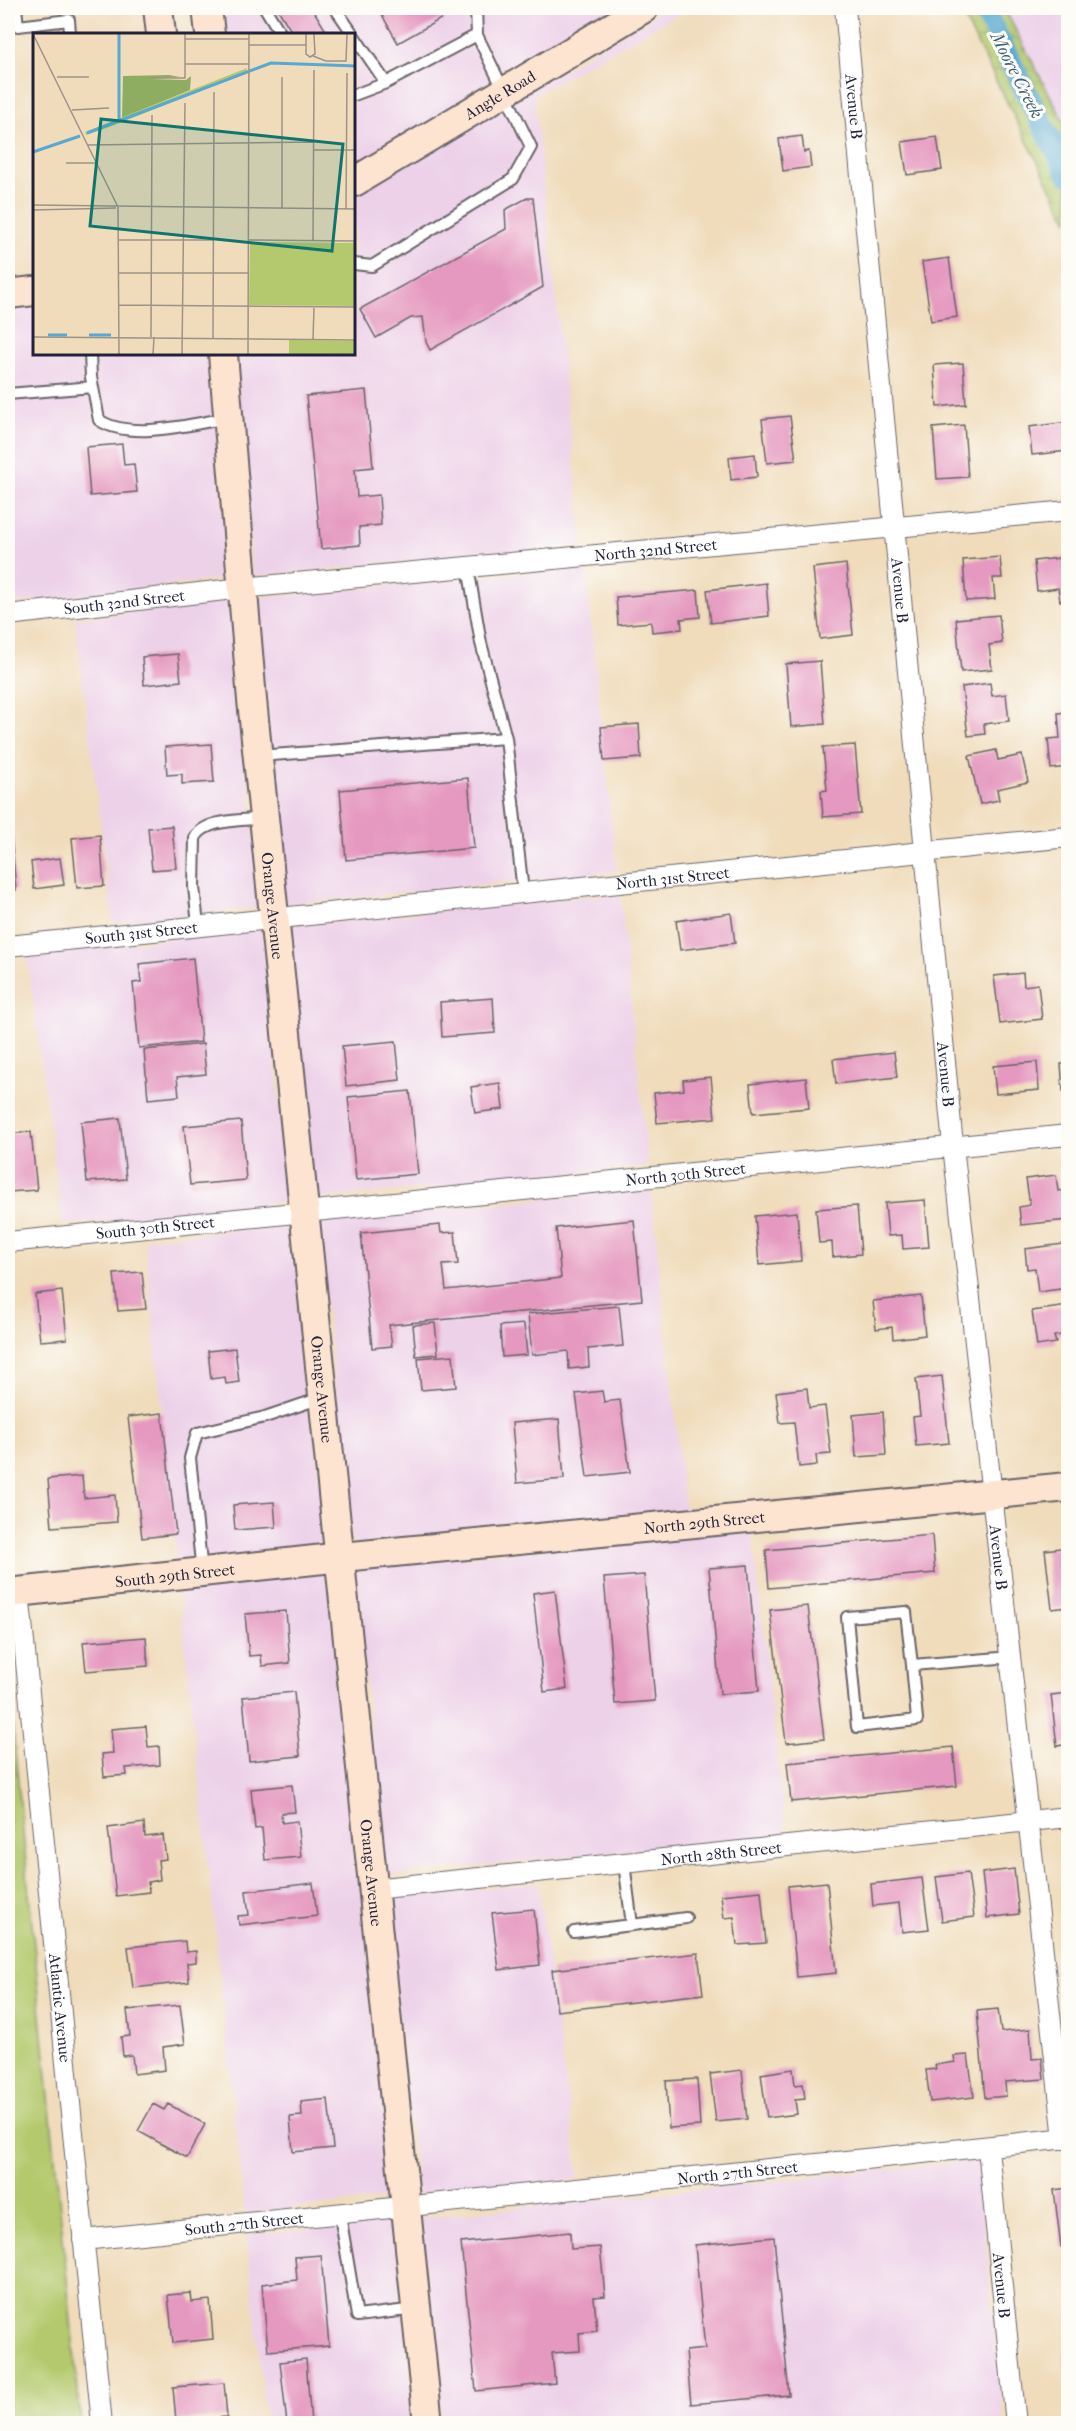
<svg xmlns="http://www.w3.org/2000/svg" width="1076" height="2431" viewBox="0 0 1076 2431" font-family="'IM FELL French Canon',serif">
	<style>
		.built { fill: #edd1e9 }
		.wetland { fill: url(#wetland-marsh); stroke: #6b7654; stroke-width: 1.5 }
		.green { fill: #b4c96d; stroke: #6b7654; stroke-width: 1.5 }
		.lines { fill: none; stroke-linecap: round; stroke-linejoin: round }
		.canal { stroke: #57a8d2; stroke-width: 22 }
		.building { fill: #e598c0 }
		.lane-casing { stroke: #6a6368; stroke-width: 14 }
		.street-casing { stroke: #6a6368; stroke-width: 22 }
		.secondary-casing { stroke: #6a6368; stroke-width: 32 }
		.lane { stroke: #fff; stroke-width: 10 }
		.street { stroke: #fff; stroke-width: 20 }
		.secondary { stroke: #fde4d1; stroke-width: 28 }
		.labels { text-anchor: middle; stroke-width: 6; stroke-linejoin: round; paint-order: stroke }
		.street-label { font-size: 16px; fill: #22223b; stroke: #fdfcf7 }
		.water-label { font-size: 18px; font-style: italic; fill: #3a5e7f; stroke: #fdfcf7 }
		.inset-river { fill: none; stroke: #57a8d2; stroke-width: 3 }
		.inset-road { fill: none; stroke: #9e9288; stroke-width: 1.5 }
		.view { fill: #0f766e; fill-opacity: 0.15; stroke: #0f766e; stroke-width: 3 }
		.inset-edge { fill: none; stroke: #22223b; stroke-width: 3 }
	</style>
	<defs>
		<pattern id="wetland-marsh" width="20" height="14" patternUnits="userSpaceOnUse" patternTransform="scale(1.5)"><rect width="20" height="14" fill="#b4c96d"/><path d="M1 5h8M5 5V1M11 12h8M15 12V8" fill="none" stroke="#9aac5f"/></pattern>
	</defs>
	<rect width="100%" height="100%" fill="#fdfcf7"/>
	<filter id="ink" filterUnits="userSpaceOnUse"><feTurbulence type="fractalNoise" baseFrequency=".0167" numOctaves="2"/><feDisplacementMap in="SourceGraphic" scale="12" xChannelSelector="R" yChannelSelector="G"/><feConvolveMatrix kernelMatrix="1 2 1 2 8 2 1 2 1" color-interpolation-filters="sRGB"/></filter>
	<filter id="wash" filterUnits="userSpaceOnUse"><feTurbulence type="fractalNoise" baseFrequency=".008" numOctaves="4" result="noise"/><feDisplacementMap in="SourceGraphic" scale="24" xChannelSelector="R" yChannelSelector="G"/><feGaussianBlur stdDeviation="1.35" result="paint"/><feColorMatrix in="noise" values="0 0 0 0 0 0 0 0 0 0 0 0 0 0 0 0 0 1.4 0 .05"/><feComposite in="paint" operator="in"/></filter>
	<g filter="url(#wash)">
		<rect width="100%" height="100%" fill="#f0dcbb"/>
		<path class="built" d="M 220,8 L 620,8 L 354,169 L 354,34 L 222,34 Z
			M 664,8 L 689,8 L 534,95 L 583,545 L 253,576 L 236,354 L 354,354 L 354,196 L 638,25 L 647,24 L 646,20 Z
			M 1004,8 L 1068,8 L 1068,130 Z
			M 34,302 L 34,354 L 211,354 L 229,578 L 8,604 L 8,305 Z
			M 585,567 L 617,871 L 286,904 L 255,598 Z
			M 231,601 L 261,907 L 113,923 L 75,619 Z
			M 620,893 L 648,1166 L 314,1199 L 288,926 Z
			M 263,929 L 289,1202 L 63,1225 L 27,955 L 92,947 L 115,948 L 115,945 Z
			M 651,1188 L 685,1513 L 353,1545 L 317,1222 Z
			M 292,1224 L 328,1548 L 177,1564 L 145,1239 Z
			M 752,1529 L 786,1834 L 384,1876 L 355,1567 Z
			M 330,1570 L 393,2198 L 245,2213 L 179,1586 Z
			M 538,1883 L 579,2179 L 418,2196 L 386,1899 Z
			M 977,2160 L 1004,2423 L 441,2423 L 420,2218 Z
			M 395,2221 L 415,2423 L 266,2423 L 247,2235 Z"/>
		<path class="wetland" d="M 959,8 L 1004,8 L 1068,130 L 1068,221 Z"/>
		<path class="green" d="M 8,1680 L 81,2423 L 8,2423 Z"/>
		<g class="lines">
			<path class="canal" d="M 983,8 L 1068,174"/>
		</g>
		<g id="blocks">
			<path class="building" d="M 277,8 L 312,8 L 328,34 L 293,34 Z
				M 378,8 L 441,8 L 446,16 L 398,43 Z
				M 802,136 L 804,152 L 809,151 L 811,167 L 783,171 L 779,139 Z
				M 937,137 L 942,170 L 907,175 L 902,142 Z
				M 527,198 L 533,198 L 543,287 L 430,350 L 426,342 L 423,317 L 411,318 L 376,338 L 360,309 L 506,229 L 505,210 Z
				M 949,258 L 957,317 L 931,321 L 922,262 Z
				M 963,363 L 966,404 L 937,407 L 934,365 Z
				M 366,390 L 373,467 L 355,469 L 357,497 L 379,495 L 381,525 L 359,527 L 360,545 L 321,549 L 306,396 Z
				M 790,416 L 796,460 L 767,463 L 762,419 Z
				M 1068,422 L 1068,451 L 1032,455 L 1029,427 Z
				M 964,425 L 968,477 L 937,479 L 933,428 Z
				M 122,444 L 124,465 L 134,464 L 137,492 L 90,496 L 86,447 Z
				M 755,454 L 757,477 L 731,480 L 729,457 Z
				M 1000,557 L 1002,578 L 993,578 L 995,599 L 966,601 L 963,560 Z
				M 1068,557 L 1068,599 L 1060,601 L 1058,588 L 1037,591 L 1034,561 Z
				M 846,564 L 853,635 L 820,639 L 813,568 Z
				M 766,583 L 769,616 L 711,623 L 707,590 Z
				M 698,590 L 700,617 L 681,619 L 682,629 L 652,632 L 651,622 L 618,625 L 616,597 Z
				M 999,615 L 1002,643 L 989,645 L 992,669 L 961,672 L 956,619 Z
				M 178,654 L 181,681 L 144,685 L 142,657 Z
				M 820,661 L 825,724 L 791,727 L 786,664 Z
				M 990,683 L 992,696 L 1006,694 L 1009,721 L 984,724 L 985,734 L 968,736 L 962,687 Z
				M 1068,712 L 1068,767 L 1051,769 L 1048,739 L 1060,738 L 1058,713 Z
				M 639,724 L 641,758 L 604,761 L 601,727 Z
				M 211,744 L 214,782 L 182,784 L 182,774 L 167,775 L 165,747 Z
				M 855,745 L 861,814 L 823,817 L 821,791 L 827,790 L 823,747 Z
				M 996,750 L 998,760 L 1022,755 L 1028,782 L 997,789 L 999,800 L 980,804 L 969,756 Z
				M 468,778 L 474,848 L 346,860 L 340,790 Z
				M 172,826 L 176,868 L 152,870 L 148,828 Z
				M 8,835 L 11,835 L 16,890 L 8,891 Z
				M 100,835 L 104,886 L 77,888 L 72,838 Z
				M 60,858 L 64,885 L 34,889 L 31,862 Z
				M 731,913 L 735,943 L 680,950 L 676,921 Z
				M 193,958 L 201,1042 L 139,1048 L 133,983 L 141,982 L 139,964 Z
				M 1023,973 L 1024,986 L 1038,984 L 1042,1019 L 1000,1024 L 994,976 Z
				M 493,998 L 495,1033 L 442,1037 L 440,1002 Z
				M 396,1041 L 400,1080 L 346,1086 L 342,1046 Z
				M 203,1044 L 206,1074 L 177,1077 L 179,1096 L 148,1099 L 144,1050 Z
				M 894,1052 L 897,1077 L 836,1084 L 833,1059 Z
				M 1037,1062 L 1039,1090 L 996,1094 L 993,1066 Z
				M 1061,1064 L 1068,1064 L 1068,1091 L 1063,1091 Z
				M 711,1077 L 715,1118 L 657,1123 L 654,1093 L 684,1090 L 683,1080 Z
				M 806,1078 L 809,1108 L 753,1113 L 750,1084 Z
				M 500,1083 L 503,1109 L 475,1113 L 471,1087 Z
				M 410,1091 L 418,1174 L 356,1180 L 348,1097 Z
				M 120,1118 L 126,1179 L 87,1182 L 81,1122 Z
				M 241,1121 L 246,1180 L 190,1185 L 184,1126 Z
				M 31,1132 L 37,1190 L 8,1192 L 8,1134 Z
				M 1056,1175 L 1058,1191 L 1068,1190 L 1068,1220 L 1021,1225 L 1019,1207 L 1030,1205 L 1026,1179 Z
				M 925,1200 L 929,1247 L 903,1249 L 902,1235 L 888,1236 L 885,1203 Z
				M 857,1206 L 861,1254 L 833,1257 L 832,1242 L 819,1243 L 816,1209 Z
				M 797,1212 L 801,1261 L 759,1265 L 755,1216 Z
				M 634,1220 L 642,1300 L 389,1325 L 392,1346 L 372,1348 L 361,1233 L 440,1225 L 441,1233 L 455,1232 L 458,1264 L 443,1265 L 446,1290 L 561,1278 L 556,1228 Z
				M 1063,1244 L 1068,1288 L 1038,1292 L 1035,1268 L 1027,1269 L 1025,1249 Z
				M 142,1272 L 146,1309 L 118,1311 L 114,1274 Z
				M 62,1291 L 67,1339 L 40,1341 L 35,1294 Z
				M 921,1296 L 925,1335 L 893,1339 L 892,1327 L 876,1329 L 873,1301 Z
				M 619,1306 L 623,1346 L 588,1349 L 589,1367 L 569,1369 L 568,1351 L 532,1355 L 528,1314 Z
				M 1068,1306 L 1068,1334 L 1054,1336 L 1056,1343 L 1037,1346 L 1032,1311 Z
				M 435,1323 L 438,1354 L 416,1356 L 413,1325 Z
				M 524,1324 L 527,1355 L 502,1357 L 500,1326 Z
				M 235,1348 L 239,1382 L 226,1384 L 225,1377 L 211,1379 L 208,1351 Z
				M 453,1355 L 456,1387 L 421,1390 L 418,1358 Z
				M 942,1376 L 949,1443 L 916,1446 L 913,1417 L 920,1416 L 916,1379 Z
				M 807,1388 L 809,1408 L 825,1406 L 831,1454 L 816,1455 L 817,1465 L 799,1467 L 794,1422 L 780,1423 L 776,1392 Z
				M 602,1391 L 604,1402 L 620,1400 L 630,1472 L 587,1477 L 576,1394 Z
				M 883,1412 L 886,1455 L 856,1457 L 853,1415 Z
				M 162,1413 L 176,1534 L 142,1538 L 128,1417 Z
				M 559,1419 L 564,1479 L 517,1483 L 512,1423 Z
				M 82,1476 L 84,1498 L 115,1495 L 117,1522 L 52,1527 L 48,1479 Z
				M 274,1502 L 276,1527 L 235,1530 L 233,1505 Z
				M 932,1535 L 935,1573 L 769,1588 L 766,1550 Z
				M 1068,1547 L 1068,1607 L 1052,1609 L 1045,1550 Z
				M 748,1565 L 759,1691 L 720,1694 L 709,1568 Z
				M 644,1575 L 655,1701 L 615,1704 L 604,1578 Z
				M 555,1590 L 567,1689 L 544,1692 L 533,1593 Z
				M 808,1606 L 824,1739 L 786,1743 L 770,1610 Z
				M 286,1611 L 290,1663 L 262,1666 L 261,1655 L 249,1656 L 245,1614 Z
				M 146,1637 L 148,1666 L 86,1671 L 83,1642 Z
				M 294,1692 L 300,1756 L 249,1761 L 243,1697 Z
				M 1068,1693 L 1068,1744 L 1057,1746 L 1051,1695 Z
				M 146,1726 L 148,1747 L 159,1746 L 160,1765 L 126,1768 L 127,1775 L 104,1777 L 102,1754 L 113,1753 L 111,1729 Z
				M 953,1747 L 957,1786 L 791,1802 L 787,1763 Z
				M 292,1785 L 295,1812 L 281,1813 L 282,1823 L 297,1821 L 301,1857 L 265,1860 L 262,1828 L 255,1829 L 251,1789 Z
				M 144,1823 L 145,1837 L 163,1835 L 166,1859 L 158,1860 L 160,1880 L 148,1882 L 149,1892 L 116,1896 L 108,1828 Z
				M 1014,1869 L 1019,1914 L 987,1918 L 982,1873 Z
				M 968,1873 L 974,1917 L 942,1921 L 936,1877 Z
				M 922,1878 L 929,1929 L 902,1932 L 899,1903 L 873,1906 L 871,1884 Z
				M 827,1882 L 836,1973 L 797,1977 L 788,1886 Z
				M 313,1883 L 317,1916 L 239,1925 L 238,1916 L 249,1915 L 246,1891 Z
				M 761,1891 L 766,1943 L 737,1945 L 734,1917 L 724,1918 L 721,1895 Z
				M 534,1909 L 540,1965 L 499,1970 L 492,1913 Z
				M 185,1941 L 186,1952 L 196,1951 L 196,1962 L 187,1963 L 189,1982 L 133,1988 L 128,1947 Z
				M 698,1953 L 703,1994 L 557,2011 L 552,1970 Z
				M 180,2005 L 185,2044 L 163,2047 L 165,2070 L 134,2074 L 132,2055 L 123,2056 L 121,2037 L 130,2036 L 127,2010 Z
				M 998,2009 L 1001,2032 L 1030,2029 L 1032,2059 L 1042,2058 L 1044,2079 L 1005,2082 L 1006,2096 L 985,2098 L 977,2011 Z
				M 968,2055 L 974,2097 L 930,2102 L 926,2070 L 936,2069 L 935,2065 L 955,2062 L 954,2056 Z
				M 793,2069 L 795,2085 L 803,2084 L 805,2099 L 795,2100 L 797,2114 L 767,2118 L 761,2074 Z
				M 742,2070 L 747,2119 L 716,2122 L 710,2074 Z
				M 697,2079 L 700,2126 L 669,2128 L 666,2081 Z
				M 328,2099 L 333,2148 L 293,2152 L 290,2117 L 302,2116 L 301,2102 Z
				M 153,2104 L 164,2110 L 168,2104 L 205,2124 L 187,2158 L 138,2131 Z
				M 1068,2188 L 1068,2246 L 1061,2247 L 1054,2190 Z
				M 570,2232 L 571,2249 L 600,2247 L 605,2296 L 594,2297 L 597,2331 L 579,2333 L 580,2351 L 552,2353 L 555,2383 L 476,2391 L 461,2243 Z
				M 774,2237 L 789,2395 L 691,2404 L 686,2351 L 705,2349 L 695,2245 Z
				M 321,2255 L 329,2346 L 268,2351 L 262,2284 L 297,2280 L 295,2257 Z
				M 191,2293 L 192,2302 L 210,2300 L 213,2339 L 173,2343 L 168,2295 Z
				M 1068,2352 L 1068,2378 L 1067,2378 L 1064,2353 Z
				M 306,2359 L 311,2424 L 287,2424 L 280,2362 Z
				M 224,2383 L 227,2417 L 176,2421 L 173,2387 Z"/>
		</g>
	</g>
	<g filter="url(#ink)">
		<use href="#blocks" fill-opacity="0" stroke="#6a6368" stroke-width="1.5"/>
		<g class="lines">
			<g class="lane-casing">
				<path id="lane" d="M 16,8 L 18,26 L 69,20 L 70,34
					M 265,8 L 281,34
					M 335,8 L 353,34
					M 354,36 L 386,83 L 477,35
					M 354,95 L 386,83
					M 354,264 L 372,266 L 513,179 L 531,147 L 477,35 L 476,8
					M 90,354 L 91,377 L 99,420 C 130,441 192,424 228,418
					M 8,394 L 93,387
					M 468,567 L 481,643 L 506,738
					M 258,756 L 506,738 L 523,892
					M 198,925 L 194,887 L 195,838 C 205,818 244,821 264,818
					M 202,1572 L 190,1458 L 197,1433 L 265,1417 L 321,1398
					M 912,1665 L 917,1720 L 857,1727 L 847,1617 L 906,1612 L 912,1665 L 1012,1657
					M 624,1863 L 632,1925 L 686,1918
					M 574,1932 L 632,1925
					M 340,2215 L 357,2316 L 416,2309"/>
			</g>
			<g class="street-casing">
				<g id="street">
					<path id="s1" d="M 845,8 L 953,1146 L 1064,2139"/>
					<path id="s2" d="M 8,615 L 242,588 L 1068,511"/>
					<path id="s3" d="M 8,946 L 1068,837"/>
					<path id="s4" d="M 8,1242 L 1068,1135"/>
					<path id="s5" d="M 19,1592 L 102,2424"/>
					<path id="s6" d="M 373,1889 L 1068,1817"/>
					<path id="s7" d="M 988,2148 L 1016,2424"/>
					<path id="s8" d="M 83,2240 L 1068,2138"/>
				</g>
			</g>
			<g class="secondary-casing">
				<g id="secondary">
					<path d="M 158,8 L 161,34"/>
					<path d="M 207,8 L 210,34"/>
					<path id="s9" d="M 354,182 L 644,8"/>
					<path d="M 8,294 L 34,291"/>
					<path id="s10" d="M 223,354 L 252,700 L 428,2424"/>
					<path id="s11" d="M 8,1593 L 342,1557 L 1068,1487"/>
				</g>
			</g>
			<use href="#lane" class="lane"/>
			<use href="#street" class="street"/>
			<use href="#secondary" class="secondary"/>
		</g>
	</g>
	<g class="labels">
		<g class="street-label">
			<text dy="6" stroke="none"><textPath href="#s9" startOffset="170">Angle Road</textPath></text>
			<text dy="6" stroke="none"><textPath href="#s1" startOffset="99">Avenue B</textPath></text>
			<text dy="6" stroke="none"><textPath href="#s2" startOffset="651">North 32nd Street</textPath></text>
			<text dy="6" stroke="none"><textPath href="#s1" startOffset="585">Avenue B</textPath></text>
			<text dy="6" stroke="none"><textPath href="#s2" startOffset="117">South 32nd Street</textPath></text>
			<text dy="6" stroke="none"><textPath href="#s3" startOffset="668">North 31st Street</textPath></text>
			<text dy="6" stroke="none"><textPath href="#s10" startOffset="554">Orange Avenue</textPath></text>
			<text dy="6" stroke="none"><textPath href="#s3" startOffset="134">South 31st Street</textPath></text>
			<text dy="6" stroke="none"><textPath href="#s1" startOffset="1071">Avenue B</textPath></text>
			<text dy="6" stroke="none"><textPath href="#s4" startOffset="681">North 30th Street</textPath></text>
			<text dy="6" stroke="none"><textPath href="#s4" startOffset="148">South 30th Street</textPath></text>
			<text dy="6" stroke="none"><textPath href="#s10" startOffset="1040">Orange Avenue</textPath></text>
			<text dy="6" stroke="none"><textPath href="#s11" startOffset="700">North 29th Street</textPath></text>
			<text dy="6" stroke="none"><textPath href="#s1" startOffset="1557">Avenue B</textPath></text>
			<text dy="6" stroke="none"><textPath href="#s11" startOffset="168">South 29th Street</textPath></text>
			<text dy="6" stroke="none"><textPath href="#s6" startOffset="350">North 28th Street</textPath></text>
			<text dy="6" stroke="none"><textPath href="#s10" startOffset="1526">Orange Avenue</textPath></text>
			<text dy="6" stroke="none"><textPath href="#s5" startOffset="418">Atlantic Avenue</textPath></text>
			<text dy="6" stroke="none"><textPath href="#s8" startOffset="658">North 27th Street</textPath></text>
			<text dy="6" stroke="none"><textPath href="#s8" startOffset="162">South 27th Street</textPath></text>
			<text dy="6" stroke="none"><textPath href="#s7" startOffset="138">Avenue B</textPath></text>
		</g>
		<g class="water-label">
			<text transform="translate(1017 75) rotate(63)" y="6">Moore Creek</text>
		</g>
	</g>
	<g transform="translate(33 33)">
		<rect width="322" height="322" fill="#f0dcbb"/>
		<path d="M 136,42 L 147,44 L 118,46 L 153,47 L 158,43 L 157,57 L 89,85 L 90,43 Z" fill="#8fad60"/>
		<path d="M 214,35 L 213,40 L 74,95 L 53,102 L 52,99 Z" fill="#b4c96d"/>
		<path d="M 217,209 L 322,210 L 322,273 L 216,272 ZM 256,307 L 322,308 L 322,322 L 256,322 Z" fill="#b4c96d"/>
		<path class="inset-river" d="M 86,88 L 86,1M 54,100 L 238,30 L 323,33M 0,119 L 47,103M 15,302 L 34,302M 56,302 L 78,302"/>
		<path class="inset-road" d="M 0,1 L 85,174M 273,1 L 273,21 L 277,24 L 282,21 L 281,1M 152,6 L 216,6M 216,12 L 273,12M 280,23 L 293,28 L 313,28 L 314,1M 152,31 L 216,31M 24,44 L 56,44M 118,45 L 152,45 L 152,1M 39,77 L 76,75M 55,112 L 281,109M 281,117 L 323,117M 33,130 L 64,130M 0,172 L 323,176M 85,174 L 86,322M 249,175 L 249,44M 313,176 L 314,40M 0,177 L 83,175M 86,207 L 180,207M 215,207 L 323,208M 280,208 L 281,37M 86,240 L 215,240M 86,272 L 323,274M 0,304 L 323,307M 118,304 L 119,82M 180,305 L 181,59M 280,306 L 281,275M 120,322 L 121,304M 149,322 L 152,70M 215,322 L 216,1"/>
		<path class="view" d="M 68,86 L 310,111 L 299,218 L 57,193 Z"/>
		<rect width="322" height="322" class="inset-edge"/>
	</g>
	<rect width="1076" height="2431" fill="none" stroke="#fdfcf7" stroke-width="30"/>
</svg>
